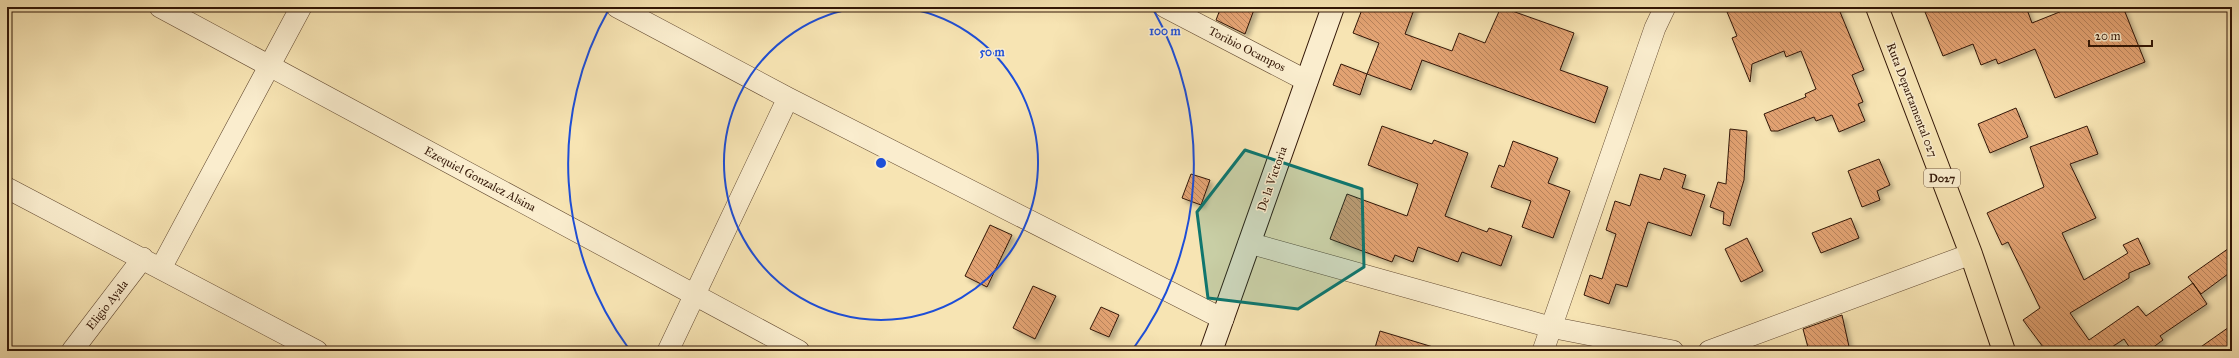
<svg xmlns="http://www.w3.org/2000/svg" width="2239" height="358" viewBox="0 0 2239 358" font-family="'IM FELL Great Primer',serif">
	<style>
		.building { fill: url(#building-back-hatch); stroke: #321606; filter: url(#shadow) }
		.lines { fill: none; stroke-linecap: round; stroke-linejoin: round }
		.minor-casing { stroke: #634a31; stroke-width: 22 }
		.secondary-casing { stroke: #321606; stroke-width: 24 }
		.primary-casing { stroke: #321606; stroke-width: 24 }
		.minor { stroke: #faedce; stroke-width: 21 }
		.secondary { stroke: #faedce; stroke-width: 22 }
		.primary { stroke: #f7e4b3; stroke-width: 22 }
		.marked { fill: #0f766e; fill-opacity: 0.2; stroke: #0f766e; stroke-width: 3; stroke-linejoin: round }
		.ring { fill: none; stroke: #1d4ed8; stroke-width: 2 }
		.labels { text-anchor: middle; stroke-width: 3; stroke-linejoin: round; paint-order: stroke }
		.shield { fill: #faedce; stroke: #6e5642; stroke-width: 1 }
		.shield-label { font-size: 11px; font-weight: bold; fill: #321606 }
		.street-label { font-size: 12px; fill: #321606; stroke: #faedce }
		.centre { fill: #1d4ed8; stroke: #faedce; stroke-width: 2 }
		.ring-label { font-size: 12px; text-anchor: middle; font-weight: bold; fill: #1d4ed8; stroke: #faedce; stroke-width: 3; stroke-linejoin: round; paint-order: stroke }
	</style>
	<defs>
		<pattern id="building-back-hatch" width="6" height="6" patternUnits="userSpaceOnUse"><rect width="6" height="6" fill="#e2a272"/><path d="M-1 5l2 2M0 0l6 6M5-1l2 2" fill="none" stroke="#b8835c"/></pattern>
		<filter id="shadow"><feDropShadow dx="3.5" dy="3.5" stdDeviation="2" flood-color="#0004"/></filter>
	</defs>
	<rect width="100%" height="100%" fill="#f7e4b3"/>
	<filter id="stains"><feTurbulence type="fractalNoise" baseFrequency=".005" numOctaves="4"/><feColorMatrix values="0 0 0 0 .2 0 0 0 0 .09 0 0 0 0 .02 0 0 0 .5 -.17"/></filter>
	<radialGradient id="worn" r=".72"><stop offset=".6" stop-color="#630" stop-opacity="0"/><stop offset="1" stop-color="#630" stop-opacity=".3"/></radialGradient>
	<path class="building" d="M 1221,7 L 1255,7 L 1245,34 L 1216,20 Z
		M 1363,7 L 1415,7 L 1405,34 L 1452,51 L 1459,33 L 1485,43 L 1501,7 L 1574,33 L 1560,70 L 1608,87 L 1595,123 L 1422,60 L 1411,90 L 1367,74 L 1379,43 L 1353,33 Z
		M 1725,7 L 1838,7 L 1864,70 L 1852,75 L 1863,102 L 1858,104 L 1865,121 L 1839,132 L 1832,115 L 1816,121 L 1814,117 L 1778,131 L 1771,131 L 1764,114 L 1806,97 L 1805,94 L 1816,89 L 1801,51 L 1786,57 L 1784,51 L 1752,64 L 1750,82 L 1732,38 L 1737,36 Z
		M 1923,7 L 2026,7 L 2032,23 L 2072,7 L 2123,7 L 2145,62 L 2055,98 L 2035,49 L 1998,64 L 1996,59 L 1981,65 L 1973,44 L 1943,56 Z
		M 1341,64 L 1367,74 L 1360,95 L 1333,85 Z
		M 2016,108 L 2028,137 L 1990,153 L 1978,124 Z
		M 1382,126 L 1432,144 L 1434,140 L 1468,153 L 1445,216 L 1487,232 L 1489,228 L 1512,236 L 1501,266 L 1462,252 L 1458,262 L 1418,247 L 1413,262 L 1395,255 L 1392,262 L 1330,239 L 1347,194 L 1407,216 L 1418,184 L 1368,165 Z
		M 2087,126 L 2098,154 L 2070,164 L 2096,218 L 2062,233 L 2084,280 L 2128,253 L 2123,245 L 2138,238 L 2150,264 L 2129,273 L 2129,278 L 2070,313 L 2089,340 L 2138,306 L 2146,316 L 2193,283 L 2207,304 L 2160,336 L 2163,340 L 2148,351 L 2132,351 L 2124,339 L 2106,351 L 2046,351 L 2023,320 L 2040,308 L 2008,242 L 2002,245 L 1987,213 L 2044,187 L 2030,147 Z
		M 1730,129 L 1747,131 L 1744,180 L 1730,226 L 1723,224 L 1724,212 L 1710,207 L 1718,182 L 1726,184 Z
		M 1513,141 L 1558,158 L 1548,183 L 1570,191 L 1553,238 L 1522,227 L 1531,201 L 1491,187 L 1499,165 L 1504,167 Z
		M 1879,159 L 1890,185 L 1877,191 L 1880,200 L 1862,207 L 1848,171 Z
		M 1664,168 L 1686,175 L 1682,188 L 1705,195 L 1691,236 L 1648,222 L 1627,287 L 1616,284 L 1609,304 L 1584,295 L 1590,275 L 1602,279 L 1616,234 L 1606,230 L 1615,201 L 1630,206 L 1640,174 L 1660,180 Z
		M 1191,174 L 1210,180 L 1201,205 L 1182,198 Z
		M 1851,218 L 1859,238 L 1821,253 L 1812,233 Z
		M 990,225 L 1012,235 L 987,287 L 965,276 Z
		M 1747,238 L 1763,271 L 1741,282 L 1725,249 Z
		M 2232,246 L 2232,271 L 2201,294 L 2188,277 Z
		M 1033,286 L 1056,296 L 1035,339 L 1013,328 Z
		M 1101,307 L 1119,315 L 1109,337 L 1090,329 Z
		M 1842,315 L 1850,351 L 1809,351 L 1803,329 Z
		M 2232,325 L 2232,351 L 2195,351 Z
		M 1380,331 L 1433,347 L 1432,351 L 1374,351 Z"/>
	<g class="lines">
		<g class="minor-casing">
			<path id="minor" d="M 160,7 L 799,351
				M 617,7 L 788,98 L 1223,319
				M 1165,7 L 1307,81
				M 7,188 L 317,351
				M 1249,243 L 1550,327 L 1673,351
				M 161,268 L 301,7
				M 72,351 L 143,258
				M 668,351 L 788,98
				M 1543,351 L 1655,28 L 1665,7
				M 1709,351 L 1971,254"/>
		</g>
		<g class="secondary-casing">
			<path id="secondary" d="M 1211,351 L 1333,7"/>
		</g>
		<g class="primary-casing">
			<path id="primary" d="M 1877,7 L 1971,254 L 2004,351"/>
		</g>
		<use href="#minor" class="minor"/>
		<use href="#secondary" class="secondary"/>
		<use href="#primary" class="primary"/>
	</g>
	<path class="marked" d="M 1245,150 L 1362,189 L 1364,267 L 1298,309 L 1208,298 L 1197,212 Z"/>
	<g class="ring">
		<path d="M899 7A157 157 0 1 1 863 7"/>
		<path d="M629 349A313 313 0 0 1 609 9M1153 9A313 313 0 0 1 1133 349"/>
	</g>
	<g class="labels">
		<rect class="shield" x="1924" y="169" width="36" height="18" rx="3"/>
		<g class="shield-label">
			<text x="1942" y="182">D027</text>
		</g>
		<g class="street-label">
			<text transform="translate(1247 49) rotate(27)" y="4">Toribio Ocampos</text>
			<text transform="translate(1912 100) rotate(69)" y="4">Ruta Departamental 027</text>
			<text transform="translate(480 179) rotate(28)" y="4">Ezequiel Gonzalez Alsina</text>
			<text transform="translate(1272 179) rotate(-71)" y="4">De la Victoria</text>
			<text transform="translate(107 305) rotate(-52)" y="4">Eligio Ayala</text>
		</g>
	</g>
	<circle cx="881" cy="163" r="6" class="centre"/>
	<g class="ring-label">
		<text x="1165" y="35">100 m</text>
		<text x="992" y="56">50 m</text>
	</g>
	<rect width="2239" height="358" fill="none" stroke="#f7e4b3" stroke-width="24"/>
	<rect x="8" y="8" width="2223" height="342" fill="none" stroke="#321606" stroke-width="2"/>
	<rect x="12" y="12" width="2215" height="334" fill="none" stroke="#321606"/>
	<path d="M2089 40v6h63v-6" fill="none" stroke="#321606" stroke-width="2"/>
	<text x="2095" y="40" font-size="12" fill="#321606" stroke="#faedce" stroke-width="3" paint-order="stroke">20 m</text>
	<rect width="100%" height="100%" filter="url(#stains)"/>
	<rect width="100%" height="100%" fill="url(#worn)"/>
</svg>
